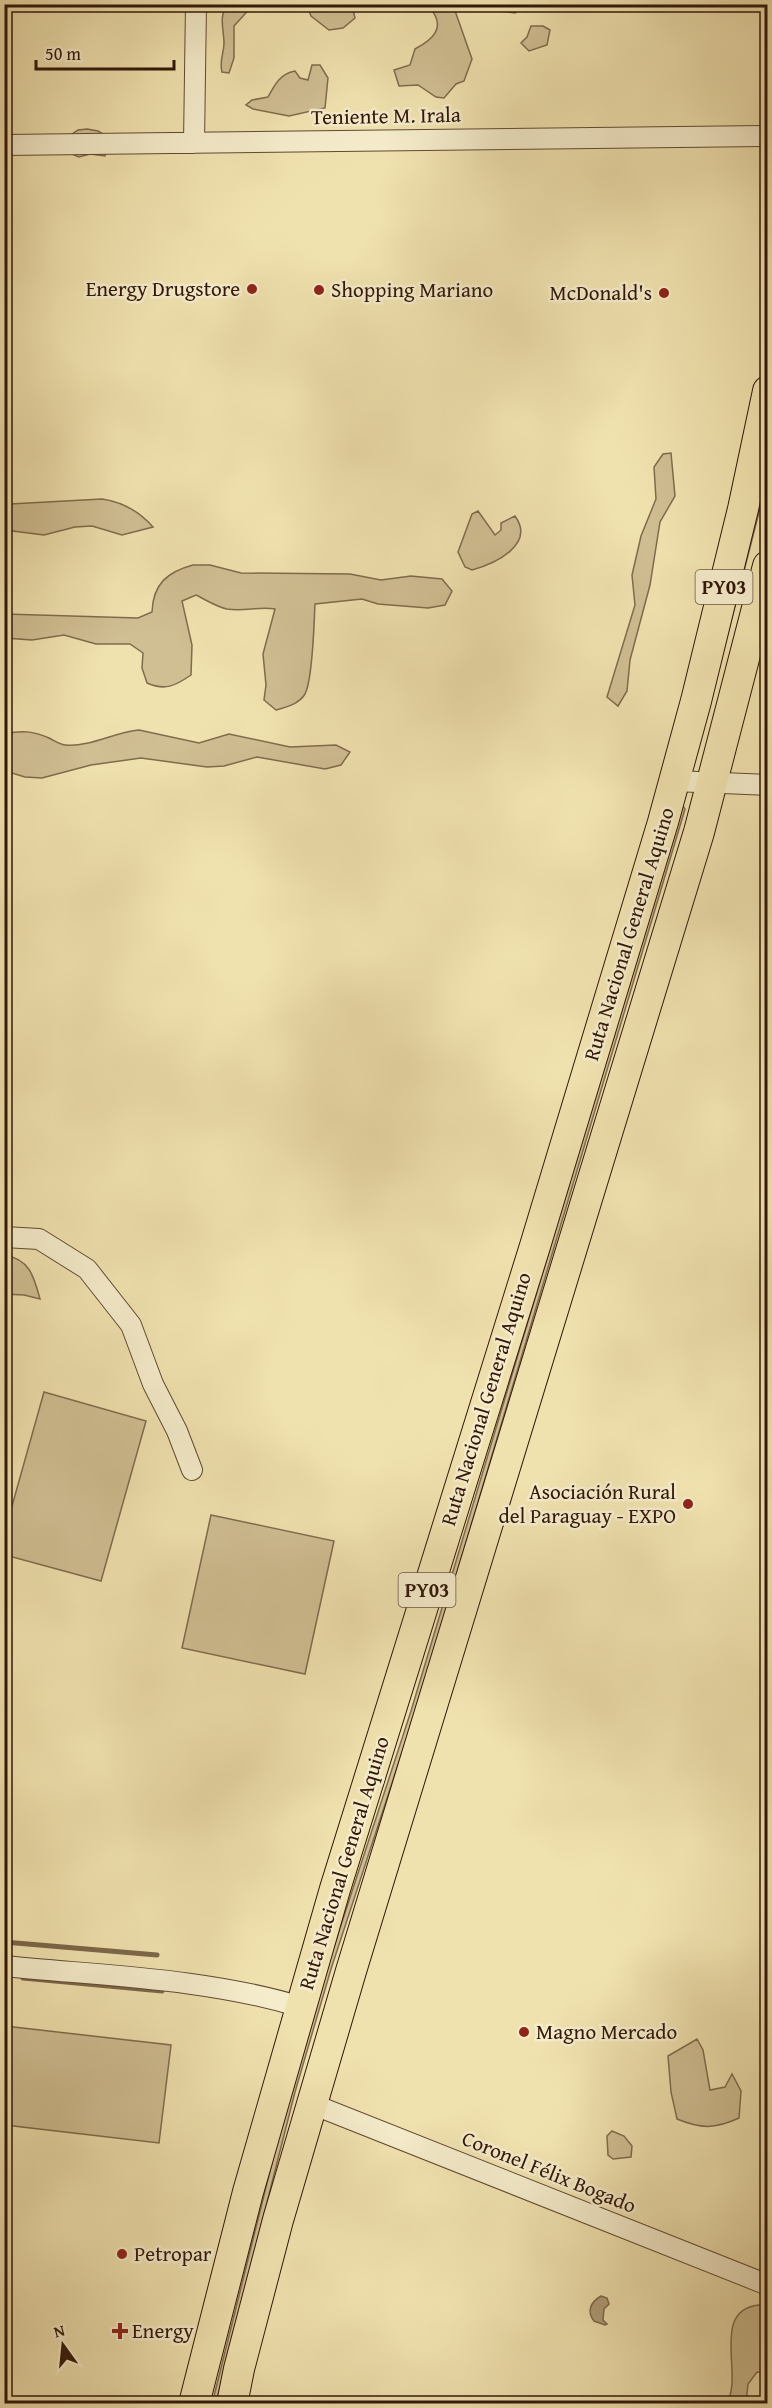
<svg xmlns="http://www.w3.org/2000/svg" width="772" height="2408" viewBox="0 0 772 2408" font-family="'Gentium Book Plus',serif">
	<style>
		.green { fill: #d0bf93; stroke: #806b4e; stroke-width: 1.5 }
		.water { fill: #af9d77; stroke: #7d674b; stroke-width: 1.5 }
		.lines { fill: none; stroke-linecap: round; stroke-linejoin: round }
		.stream { stroke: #7d674b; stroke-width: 5 }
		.minor-casing { stroke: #614a32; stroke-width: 22 }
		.highway-casing { stroke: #311709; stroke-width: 32 }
		.minor { stroke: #f5eccb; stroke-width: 20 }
		.highway { stroke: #f0e2af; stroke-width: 30 }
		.poi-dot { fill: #8f2418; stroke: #f5eccb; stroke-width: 2 }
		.labels { text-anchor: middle; stroke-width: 5; stroke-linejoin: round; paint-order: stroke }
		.shield { fill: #f5eccb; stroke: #6c5743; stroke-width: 1.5 }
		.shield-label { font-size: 20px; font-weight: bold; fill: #311709 }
		.street-label { font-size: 21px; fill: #311709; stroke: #f5eccb }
		.poi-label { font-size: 21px; fill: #311709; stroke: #f5eccb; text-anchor: start }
	</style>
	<rect width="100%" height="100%" fill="#f0e2af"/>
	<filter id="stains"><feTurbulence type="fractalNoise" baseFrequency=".00333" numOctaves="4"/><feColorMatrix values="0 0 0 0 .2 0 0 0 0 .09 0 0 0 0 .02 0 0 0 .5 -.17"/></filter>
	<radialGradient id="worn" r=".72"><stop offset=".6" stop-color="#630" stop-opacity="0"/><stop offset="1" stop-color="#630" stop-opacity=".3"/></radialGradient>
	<path class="green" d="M 228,5 L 253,5 L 234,26 L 234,58 L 229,73 L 222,72 C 219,60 224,54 224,43 C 224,30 218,15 228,5 Z
		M 307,5 L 348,5 L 353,10 L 355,18 L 343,28 L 329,30 L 311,16 Z
		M 394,5 L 453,5 L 472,59 L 464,81 L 456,84 L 444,98 L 436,97 L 418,85 L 399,86 L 394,70 L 410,65 L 415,49 C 432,40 447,28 430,8 C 417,7 404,14 394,5 Z
		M 491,5 L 521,5 L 520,9 L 515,13 L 500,11 Z
		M 531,26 L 543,26 L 550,30 L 547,45 L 529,51 L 521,43 L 527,37 Z
		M 312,65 L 320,65 L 328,78 L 325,108 L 289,116 L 253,109 L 246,105 L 252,100 L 268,97 C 275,84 280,74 295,71 L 300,78 L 308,80 Z
		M 87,129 L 98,131 L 108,137 L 105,156 L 90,154 L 79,157 L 67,152 L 68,137 L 78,130 Z
		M 671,453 L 675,496 L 660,522 L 650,585 L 630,660 L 627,691 L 618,706 L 607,697 L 635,605 L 632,575 L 641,536 L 656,499 L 654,467 L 663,454 Z
		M 767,462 L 767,481 L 702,735 L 701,735 Z
		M 102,499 C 122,502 139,511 153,527 L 122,535 L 92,526 L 75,527 L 44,535 L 5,530 L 5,501 L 10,504 Z
		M 478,511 L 495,535 L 501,530 L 501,523 L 515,516 C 536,545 494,564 472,570 L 465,567 L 458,552 L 472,514 Z
		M 193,565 L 210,565 L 241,573 L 350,574 L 381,580 L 411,576 L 442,579 L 452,591 L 445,605 L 428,608 L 378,604 L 362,599 L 315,604 C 314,623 313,679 305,694 C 299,704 287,707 276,710 L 264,700 L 266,685 L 263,654 L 275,609 C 259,606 244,612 227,609 C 217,607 206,600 196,595 L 182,601 L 192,645 L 191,675 C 175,686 165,691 147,683 L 142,668 L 143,653 L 130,644 L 96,644 L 64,635 L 32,640 L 5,638 L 5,614 L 138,618 L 152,612 C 153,584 167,572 193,565 Z
		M 139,730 L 199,743 L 229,734 L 290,747 L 336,745 L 350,752 L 341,765 L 325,769 L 257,757 L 224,766 L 207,767 L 141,758 L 91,765 L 42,778 L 25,777 L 5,771 L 5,734 C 22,730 33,731 49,738 C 55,741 60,745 66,745 C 90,747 115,732 139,730 Z
		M 683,806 L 685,809 L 415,1713 L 331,1969 L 295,2092 L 216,2403 L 212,2404 L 290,2091 L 327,1968 L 411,1711 Z
		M 4,1255 C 30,1259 34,1277 40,1299 L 24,1295 L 5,1294 Z
		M 44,1392 L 146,1421 L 101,1581 L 5,1555 L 5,1531 Z
		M 211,1515 L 334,1541 L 305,1674 L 182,1648 Z
		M 5,2026 L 171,2045 L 159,2143 L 5,2125 Z
		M 697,2039 L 703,2050 L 710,2090 L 725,2087 L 732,2074 L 741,2091 L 739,2118 C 715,2129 701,2129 677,2119 L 671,2092 L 668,2056 Z
		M 612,2131 L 624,2136 L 632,2146 L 631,2157 L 613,2159 L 608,2155 L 607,2136 Z
		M 759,2305 L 767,2311 L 767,2373 L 757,2372 L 748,2384 L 746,2403 L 726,2403 C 745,2379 709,2310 759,2305 Z"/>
	<path class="water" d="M 601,2296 L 607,2298 L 609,2304 L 604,2309 L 603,2320 L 607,2324 L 605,2325 L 594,2321 C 586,2311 591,2302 601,2296 Z"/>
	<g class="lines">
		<path class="stream" d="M 4,1942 L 157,1955
			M 23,1978 L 162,1991"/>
		<g class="minor-casing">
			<path id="minor" d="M 194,143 L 196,4
				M 4,145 L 768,136
				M 674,781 L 768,785
				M 4,1237 L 39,1239 L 87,1269 L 131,1325 L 153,1384 L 177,1431 L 192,1470
				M 4,1966 C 103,1976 206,1978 301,2007
				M 312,2104 L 768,2285"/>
		</g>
		<g class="highway-casing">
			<path id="highway" d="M 194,2404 L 248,2192 L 335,1889 L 535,1246 L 663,822 L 696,701 L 743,509 L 768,391
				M 232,2404 L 239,2369 L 278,2220 L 351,1971 L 699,832 L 768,566"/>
		</g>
		<use href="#minor" class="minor"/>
		<use href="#highway" class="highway"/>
	</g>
	<g class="poi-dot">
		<circle cx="252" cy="289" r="6"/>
		<circle cx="319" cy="290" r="6"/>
		<circle cx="664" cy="293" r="6"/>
		<circle cx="688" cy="1504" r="6"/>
		<circle cx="524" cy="2032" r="6"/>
		<circle cx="122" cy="2254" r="6"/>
		<path d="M117 2322h6v6h6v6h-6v6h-6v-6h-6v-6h6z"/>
	</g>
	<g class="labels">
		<g class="shield">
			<rect x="695.5" y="570" width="57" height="34" rx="4.5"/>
			<rect x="398.5" y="1573" width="57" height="34" rx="4.5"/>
		</g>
		<g class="shield-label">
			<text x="724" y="594">PY03</text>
			<text x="427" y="1597">PY03</text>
		</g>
		<g class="street-label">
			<text transform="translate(386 116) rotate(-1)" y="7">Teniente M. Irala</text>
			<text transform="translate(629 934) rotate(-73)" y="7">Ruta Nacional General Aquino</text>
			<text transform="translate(486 1399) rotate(-73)" y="7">Ruta Nacional General Aquino</text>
			<text transform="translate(344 1863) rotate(-73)" y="7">Ruta Nacional General Aquino</text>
			<text transform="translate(549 2172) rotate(22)" y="7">Coronel Félix Bogado</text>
		</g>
		<g class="poi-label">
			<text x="240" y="296" text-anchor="end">Energy Drugstore</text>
			<text x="331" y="297">Shopping Mariano</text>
			<text x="652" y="300" text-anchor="end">McDonald's</text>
			<text x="676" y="1499" text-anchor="end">Asociación Rural<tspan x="676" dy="24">del Paraguay - EXPO</tspan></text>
			<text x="536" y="2039">Magno Mercado</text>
			<text x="134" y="2261">Petropar</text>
			<text x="132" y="2338">Energy</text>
		</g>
	</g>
	<rect width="772" height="2408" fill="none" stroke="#f0e2af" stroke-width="24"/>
	<rect x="6" y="6" width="760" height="2396" fill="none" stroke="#311709" stroke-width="3"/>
	<rect x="12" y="12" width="748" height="2384" fill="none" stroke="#311709" stroke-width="1.5"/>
	<g transform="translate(63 2345) rotate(345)" stroke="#f5eccb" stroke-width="4.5" paint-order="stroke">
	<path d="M0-4.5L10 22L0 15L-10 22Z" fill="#311709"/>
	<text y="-9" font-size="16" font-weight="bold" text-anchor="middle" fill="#311709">N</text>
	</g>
	<path d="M36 60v9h138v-9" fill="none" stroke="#311709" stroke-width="3"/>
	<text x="45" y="60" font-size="18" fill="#311709" stroke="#f5eccb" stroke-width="4.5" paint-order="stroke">50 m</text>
	<rect width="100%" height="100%" filter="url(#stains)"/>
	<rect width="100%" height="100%" fill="url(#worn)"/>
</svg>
